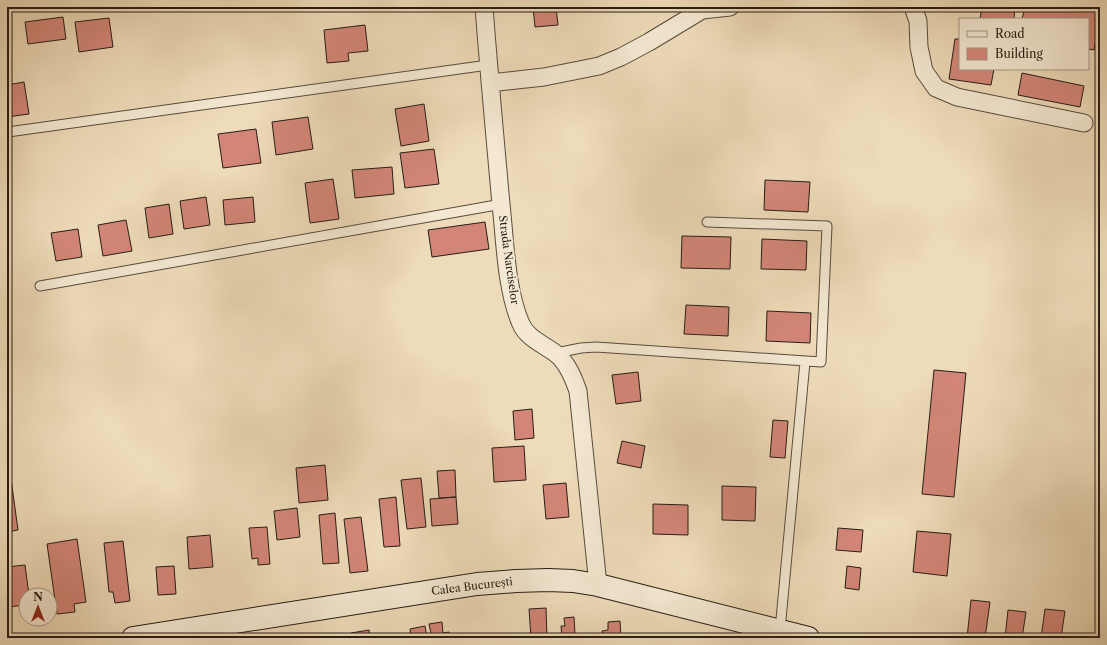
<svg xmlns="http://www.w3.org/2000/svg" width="1107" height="645" viewBox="0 0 1107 645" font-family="'Libre Caslon Text',serif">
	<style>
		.building { fill: #d38678; stroke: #261d15 }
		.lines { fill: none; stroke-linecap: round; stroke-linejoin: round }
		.service-casing { stroke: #584c3e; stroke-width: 11 }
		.minor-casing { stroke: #584c3e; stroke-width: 19 }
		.secondary-casing { stroke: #261d15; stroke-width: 24 }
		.service { stroke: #f4e8d2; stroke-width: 9 }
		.minor { stroke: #f4e8d2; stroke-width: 17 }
		.secondary { stroke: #f4e8d2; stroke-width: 22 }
		.labels { text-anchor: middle; stroke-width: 4; stroke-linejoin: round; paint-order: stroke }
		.street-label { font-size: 11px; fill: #261d15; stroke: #f4e8d2 }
	</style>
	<rect width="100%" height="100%" fill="#eedbb9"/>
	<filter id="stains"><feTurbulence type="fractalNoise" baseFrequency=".005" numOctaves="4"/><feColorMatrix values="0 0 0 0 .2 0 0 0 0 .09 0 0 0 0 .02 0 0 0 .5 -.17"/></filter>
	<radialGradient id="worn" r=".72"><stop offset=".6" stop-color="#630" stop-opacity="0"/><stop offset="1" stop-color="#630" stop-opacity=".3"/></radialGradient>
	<path class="building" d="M 533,7 L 556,7 L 558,25 L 535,27 Z
		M 982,7 L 1015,7 L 1014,19 L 980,19 Z
		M 1025,7 L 1081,7 L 1100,11 L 1100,20 L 1094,50 L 1088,49 L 1088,19 L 1022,19 Z
		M 63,17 L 66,39 L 28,44 L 25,22 Z
		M 109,18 L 113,47 L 79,52 L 75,22 Z
		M 365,25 L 368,51 L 348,53 L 349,61 L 327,63 L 324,30 Z
		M 955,39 L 960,39 L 960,69 L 994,69 L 991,85 L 949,79 Z
		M 1022,73 L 1084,86 L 1080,107 L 1018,95 Z
		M 24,82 L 29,114 L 7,117 L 7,85 Z
		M 424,104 L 429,141 L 401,146 L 395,109 Z
		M 308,117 L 313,149 L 276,155 L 272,122 Z
		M 256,129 L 261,163 L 223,168 L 218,134 Z
		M 434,149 L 439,184 L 405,188 L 400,153 Z
		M 392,167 L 394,194 L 355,198 L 352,170 Z
		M 333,179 L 339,219 L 310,223 L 305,183 Z
		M 765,180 L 810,182 L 808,212 L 764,210 Z
		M 206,197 L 210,225 L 184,229 L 180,201 Z
		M 253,197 L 255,222 L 225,225 L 223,200 Z
		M 169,204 L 173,234 L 149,238 L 145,208 Z
		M 126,220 L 132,251 L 103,256 L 98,225 Z
		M 485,222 L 489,249 L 432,257 L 428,230 Z
		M 78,229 L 82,257 L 56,261 L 51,233 Z
		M 682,236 L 731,237 L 730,269 L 681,268 Z
		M 762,239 L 807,241 L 806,270 L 761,269 Z
		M 686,305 L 729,307 L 728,336 L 684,334 Z
		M 767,311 L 811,313 L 810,343 L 766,341 Z
		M 934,370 L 966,373 L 954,497 L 922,494 Z
		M 638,372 L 641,401 L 616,404 L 612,375 Z
		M 532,409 L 534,438 L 515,440 L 513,411 Z
		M 773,420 L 788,421 L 785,458 L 770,457 Z
		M 622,441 L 645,446 L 641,468 L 617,463 Z
		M 524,446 L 526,480 L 494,482 L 492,448 Z
		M 325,465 L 328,500 L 299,503 L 296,468 Z
		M 455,470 L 456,497 L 439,498 L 437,471 Z
		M 421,478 L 426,527 L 407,529 L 401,480 Z
		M 11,479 L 18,530 L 7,532 L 7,480 Z
		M 566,483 L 569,517 L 546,519 L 543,485 Z
		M 722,486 L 756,487 L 755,521 L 722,520 Z
		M 396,497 L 400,546 L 384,547 L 379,499 Z
		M 456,497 L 458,524 L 432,526 L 430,499 Z
		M 653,504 L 688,505 L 688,535 L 653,534 Z
		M 297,508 L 300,537 L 277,540 L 274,511 Z
		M 335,513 L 339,563 L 323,564 L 319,515 Z
		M 361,517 L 368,571 L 350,573 L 344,519 Z
		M 267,527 L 270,564 L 258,565 L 258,558 L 252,559 L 249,528 Z
		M 838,528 L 863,530 L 861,552 L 836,550 Z
		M 917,531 L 951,534 L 947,576 L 913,572 Z
		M 210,535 L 213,567 L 189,569 L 187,537 Z
		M 77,539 L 86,602 L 74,604 L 75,612 L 57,614 L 47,544 Z
		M 123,541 L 130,601 L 115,603 L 113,592 L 109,592 L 104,543 Z
		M 25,565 L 29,595 L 26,595 L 26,605 L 7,607 L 7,567 Z
		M 174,566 L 176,594 L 158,595 L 156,567 Z
		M 847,566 L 861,568 L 859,590 L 845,588 Z
		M 971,600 L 990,602 L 985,638 L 967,638 Z
		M 546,608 L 547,638 L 531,638 L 529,609 Z
		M 1045,609 L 1065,611 L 1061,638 L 1041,638 Z
		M 1008,610 L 1026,612 L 1022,638 L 1005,638 Z
		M 574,617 L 575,634 L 586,634 L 586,638 L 562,638 L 561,626 L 565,626 L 564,618 Z
		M 620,621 L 621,638 L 603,638 L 602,631 L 608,630 L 608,622 Z
		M 442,622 L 443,633 L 449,632 L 450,638 L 432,638 L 429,624 Z
		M 425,626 L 427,638 L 411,638 L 410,629 Z
		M 369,630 L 370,638 L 352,638 L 351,633 Z"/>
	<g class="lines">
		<g class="service-casing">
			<path id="service" d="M 8,132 L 488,65
				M 40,286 L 502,204
				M 556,353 L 581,348 L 596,347 L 821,362 L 827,226 L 707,222
				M 780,630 L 805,362"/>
		</g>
		<g class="minor-casing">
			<path id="minor" d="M 484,7 C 489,73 495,138 501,204 C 505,240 506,290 521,324 C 527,338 543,344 555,353 C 567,362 573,377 578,391 L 598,585
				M 913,7 L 918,21 L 919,47 L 924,71 L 936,88 L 957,97 L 1084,123
				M 490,83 L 544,77 L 599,66 L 621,57 L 649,42 L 702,10 L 730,7"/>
		</g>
		<g class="secondary-casing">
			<path id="secondary" d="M 133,638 L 477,584 L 516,581 L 548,580 L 573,581 L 598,585 L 808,638"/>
		</g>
		<use href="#service" class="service"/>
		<use href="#minor" class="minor"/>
		<use href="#secondary" class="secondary"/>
	</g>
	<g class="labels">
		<g class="street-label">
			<text transform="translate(509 260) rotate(82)" y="4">Strada Narciselor</text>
			<text transform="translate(472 586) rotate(-7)" y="4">Calea București</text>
		</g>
	</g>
	<rect width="1107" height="645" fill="none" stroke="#eedbb9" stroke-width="24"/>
	<rect x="8" y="8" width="1091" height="629" fill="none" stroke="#261d15" stroke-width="2"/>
	<rect x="12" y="12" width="1083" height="621" fill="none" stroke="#261d15"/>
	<rect x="959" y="18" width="130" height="52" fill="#f4e8d2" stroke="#a29786"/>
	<rect x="967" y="31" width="20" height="6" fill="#f4e8d2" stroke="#a29786"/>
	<text x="995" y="38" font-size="12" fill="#261d15">Road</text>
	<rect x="967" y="48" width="20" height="12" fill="#d38678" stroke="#a29786"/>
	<text x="995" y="58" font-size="12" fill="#261d15">Building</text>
	<g transform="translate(38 607)"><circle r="19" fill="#f4e8d2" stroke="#a29786"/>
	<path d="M0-3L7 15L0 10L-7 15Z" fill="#8f2418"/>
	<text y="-6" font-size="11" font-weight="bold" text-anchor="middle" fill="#261d15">N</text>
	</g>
	<rect width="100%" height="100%" filter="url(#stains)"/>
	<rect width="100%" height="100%" fill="url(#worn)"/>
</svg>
